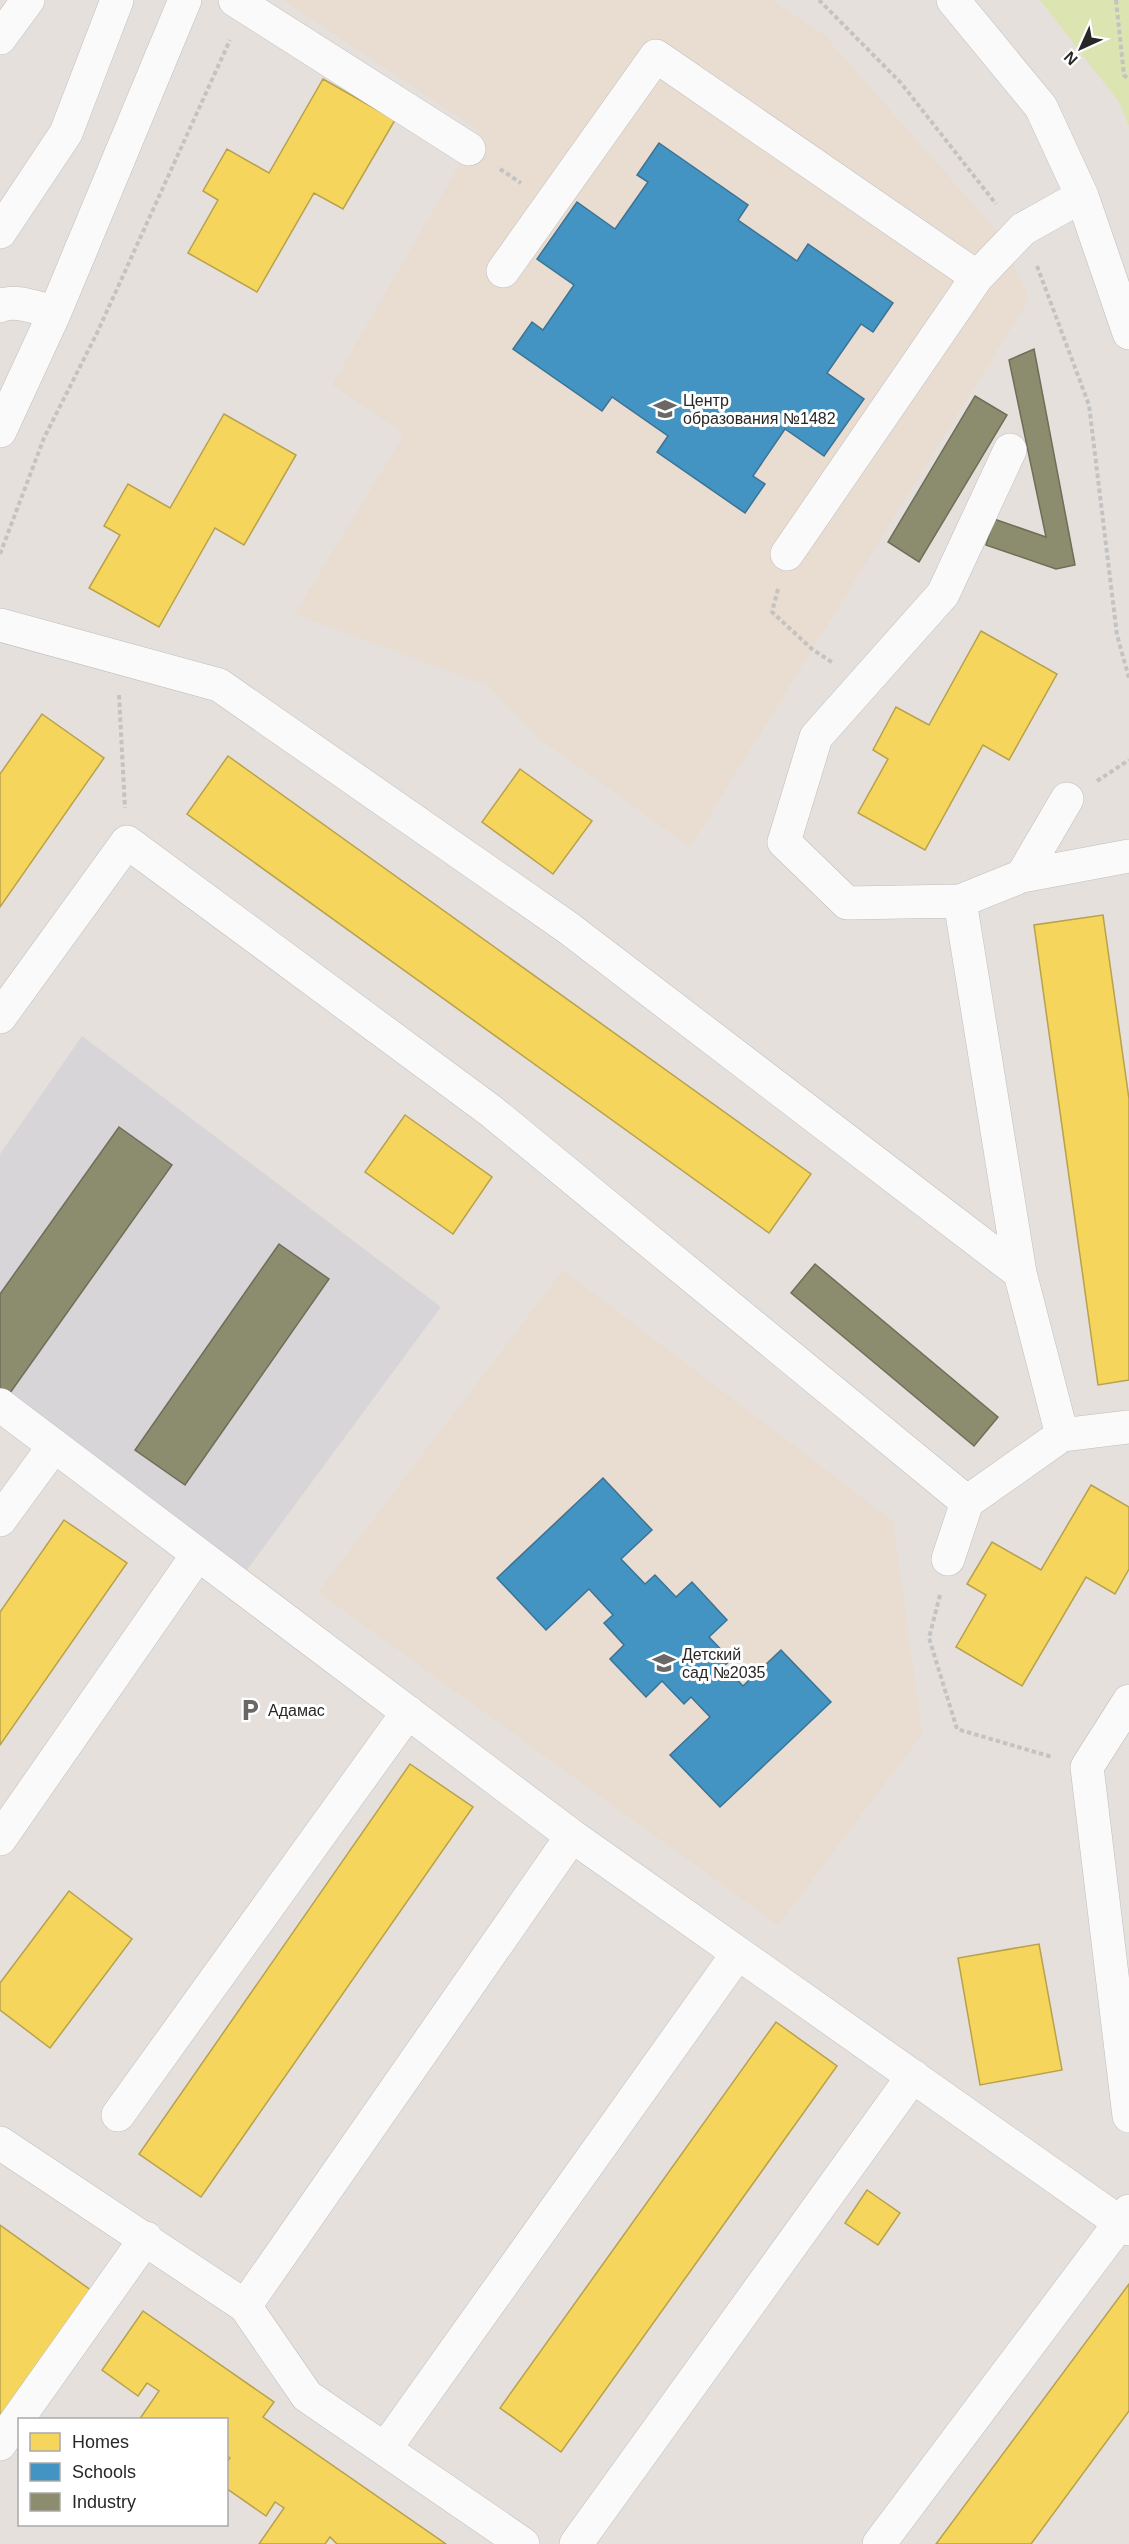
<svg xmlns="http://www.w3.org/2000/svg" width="1129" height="2544" viewBox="0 0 1129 2544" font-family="Arial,sans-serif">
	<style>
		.industrial { fill: #d8d5d8 }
		.education { fill: #e9dcd0 }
		.pitch { fill: #dce4b2 }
		.homes { fill: #f6d55c; stroke: #b8a14c; stroke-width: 1.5 }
		.schools { fill: #4393c3; stroke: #3b7394; stroke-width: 1.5 }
		.industry { fill: #8c8c6e; stroke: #6e6e59; stroke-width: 1.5 }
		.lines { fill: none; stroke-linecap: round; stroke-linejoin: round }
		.minor-casing { stroke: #bfbdbe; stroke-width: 34 }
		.path { stroke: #c4c3c3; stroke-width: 4; stroke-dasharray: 4.5 3; stroke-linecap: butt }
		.minor { stroke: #fbfafa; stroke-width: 33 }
		.labels { text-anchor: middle; stroke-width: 6; stroke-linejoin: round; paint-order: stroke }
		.poi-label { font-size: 16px; fill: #272727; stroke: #fff; text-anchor: start }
	</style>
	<rect width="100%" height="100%" fill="#e6e0dc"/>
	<path class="industrial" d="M 82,1036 L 441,1307 L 244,1574 L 0,1391 L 0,1154 Z"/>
	<path class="education" d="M 283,0 L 771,0 L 825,36 L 1001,236 L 1029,299 L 690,847 L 537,737 L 487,685 L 295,614 L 404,434 L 332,385 L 479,131 Z
		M 563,1270 L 893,1521 L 922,1734 L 778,1925 L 318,1592 Z"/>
	<path class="pitch" d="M 1040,0 L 1129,0 L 1129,126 L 1119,102 Z"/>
	<path class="homes" d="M 323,79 L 395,120 L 343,209 L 314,193 L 257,292 L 188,253 L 218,200 L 203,191 L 227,149 L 269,173 Z
		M 224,414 L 296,455 L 244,545 L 215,528 L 159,627 L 89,588 L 120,535 L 104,526 L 128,484 L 170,508 Z
		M 981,631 L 1057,674 L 1009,760 L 983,745 L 925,850 L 858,813 L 888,759 L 873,750 L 896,707 L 929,725 Z
		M 42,714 L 104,758 L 0,907 L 0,774 Z
		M 228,756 L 811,1174 L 769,1233 L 187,814 Z
		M 520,769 L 592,821 L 553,874 L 482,822 Z
		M 1103,915 L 1129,1099 L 1129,1380 L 1098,1385 L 1034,925 Z
		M 405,1115 L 492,1177 L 453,1234 L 365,1172 Z
		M 1091,1485 L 1129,1507 L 1129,1569 L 1115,1594 L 1086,1577 L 1022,1686 L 956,1647 L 986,1595 L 967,1584 L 992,1542 L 1041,1570 Z
		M 64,1520 L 127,1563 L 0,1745 L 0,1612 Z
		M 410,1764 L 473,1807 L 201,2197 L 139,2154 Z
		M 69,1891 L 132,1939 L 50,2048 L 0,2010 L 0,1983 Z
		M 1039,1944 L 1062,2070 L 980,2085 L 958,1958 Z
		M 776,2022 L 837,2066 L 561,2452 L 500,2408 Z
		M 867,2190 L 900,2213 L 878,2245 L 845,2223 Z
		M 0,2225 L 95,2293 L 0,2425 Z
		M 1129,2284 L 1129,2411 L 1031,2544 L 936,2544 Z
		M 143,2311 L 274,2402 L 263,2417 L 446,2544 L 337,2544 L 330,2537 L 325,2544 L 259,2544 L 284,2508 L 275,2502 L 266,2516 L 226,2488 L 226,2463 L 230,2458 L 226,2455 L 226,2420 L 139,2420 L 159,2391 L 147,2383 L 138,2396 L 102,2370 Z"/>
	<path class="schools" d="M 659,143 L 748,205 L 738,220 L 797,261 L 808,244 L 893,303 L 873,332 L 861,324 L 827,373 L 864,399 L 824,456 L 785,429 L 753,476 L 765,484 L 745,513 L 657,452 L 668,436 L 612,397 L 602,411 L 513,349 L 532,322 L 543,330 L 574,285 L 537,259 L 577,202 L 615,229 L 648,182 L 637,175 Z
		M 603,1478 L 652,1530 L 621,1559 L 645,1584 L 655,1575 L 676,1597 L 692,1582 L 727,1620 L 709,1637 L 731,1660 L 724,1666 L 743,1686 L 781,1650 L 831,1702 L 720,1807 L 670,1755 L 710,1717 L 691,1697 L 684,1704 L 662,1681 L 646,1697 L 610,1659 L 624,1645 L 604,1623 L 613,1615 L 589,1589 L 546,1630 L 497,1578 Z"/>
	<path class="industry" d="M 1034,349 L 1075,565 L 1056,569 L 986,545 L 994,519 L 1046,537 L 1009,360 Z
		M 975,396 L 1007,415 L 919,562 L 888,542 Z
		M 119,1127 L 172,1165 L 5,1400 L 0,1397 L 0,1294 Z
		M 279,1244 L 329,1279 L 185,1485 L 135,1450 Z
		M 815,1264 L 998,1417 L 974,1446 L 791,1293 Z"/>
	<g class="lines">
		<g class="minor-casing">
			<path id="minor" d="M 235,0 L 469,149
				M 953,0 L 1041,107 L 1082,196 L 1129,333
				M 0,38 L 28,0
				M 0,232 L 66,133 L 117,0
				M 503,271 L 656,56 L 977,277
				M 0,306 C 15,298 39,309 55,312
				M 0,431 L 55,312 L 185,0
				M 1010,450 L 943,594 L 816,737 L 784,842 L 847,903 L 960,901 L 1022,876 L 1129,856
				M 787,554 L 977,277 L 1023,229 L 1082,196
				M 0,625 L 219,685 L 567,927 L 1020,1273
				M 1022,876 L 1067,799
				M 0,1017 L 127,842 L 491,1111 L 967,1502 L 1062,1435 L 1020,1273 L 960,901
				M 0,1405 L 572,1836 L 1129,2229
				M 1062,1435 L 1129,1427
				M 0,1520 L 54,1446
				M 948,1559 L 967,1502
				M 1129,1701 L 1087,1767 L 1129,2116
				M 0,1839 L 198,1554
				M 118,2115 L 408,1712
				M 0,2143 L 245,2306 L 307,2396 L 523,2544
				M 245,2306 L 572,1836
				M 0,2444 L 146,2238
				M 385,2449 L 738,1953
				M 576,2544 L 913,2076
				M 879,2544 L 1129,2211"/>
		</g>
		<path class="path" d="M 819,0 L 901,83 L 996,204
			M 1116,0 L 1124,75 L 1129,80
			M 500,169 L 521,183
			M 1037,266 L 1089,405 L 1117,635 L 1129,678
			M 0,554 L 44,438 L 97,333 L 230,40
			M 778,589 L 772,612 L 812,649 L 833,663
			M 119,695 L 125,808
			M 1097,781 L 1129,760
			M 940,1595 L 929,1638 L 957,1729 L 1052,1757"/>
		<use href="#minor" class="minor"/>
	</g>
	<defs>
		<g id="school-bare" transform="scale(1.8)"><path d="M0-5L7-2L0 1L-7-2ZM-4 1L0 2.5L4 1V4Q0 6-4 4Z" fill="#6a6866" stroke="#fff" stroke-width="2.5" paint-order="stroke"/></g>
		<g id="parking-bare" transform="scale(1.8)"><path d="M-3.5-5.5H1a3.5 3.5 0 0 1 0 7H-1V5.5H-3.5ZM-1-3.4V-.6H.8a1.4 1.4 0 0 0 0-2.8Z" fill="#6a6866" stroke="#fff" stroke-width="2.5" paint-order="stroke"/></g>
	</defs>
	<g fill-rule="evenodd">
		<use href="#school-bare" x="665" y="409"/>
		<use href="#school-bare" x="664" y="1663"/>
		<use href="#parking-bare" x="250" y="1710"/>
	</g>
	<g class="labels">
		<g class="poi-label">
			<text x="683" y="406">Центр<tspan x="683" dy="18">образования №1482</tspan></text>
			<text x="682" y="1660">Детский<tspan x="682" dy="18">сад №2035</tspan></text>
			<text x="268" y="1716">Адамас</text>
		</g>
	</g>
	<rect x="18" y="2418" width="210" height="108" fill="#ffffff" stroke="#a9a9a9" stroke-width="1.5"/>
	<rect x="30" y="2433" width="30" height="18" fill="#f6d55c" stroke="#a9a9a9" stroke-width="1.5"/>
	<text x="72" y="2448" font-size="18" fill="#272727">Homes</text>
	<rect x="30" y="2463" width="30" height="18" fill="#4393c3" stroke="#a9a9a9" stroke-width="1.5"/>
	<text x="72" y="2478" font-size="18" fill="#272727">Schools</text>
	<rect x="30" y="2493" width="30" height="18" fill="#8c8c6e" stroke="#a9a9a9" stroke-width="1.5"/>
	<text x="72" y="2508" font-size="18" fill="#272727">Industry</text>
	<g transform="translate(1081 48) rotate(225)" stroke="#ffffff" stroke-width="4.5" paint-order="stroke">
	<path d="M0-4.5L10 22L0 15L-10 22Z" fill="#272727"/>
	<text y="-9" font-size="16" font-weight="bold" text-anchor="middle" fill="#272727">N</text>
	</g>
</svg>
